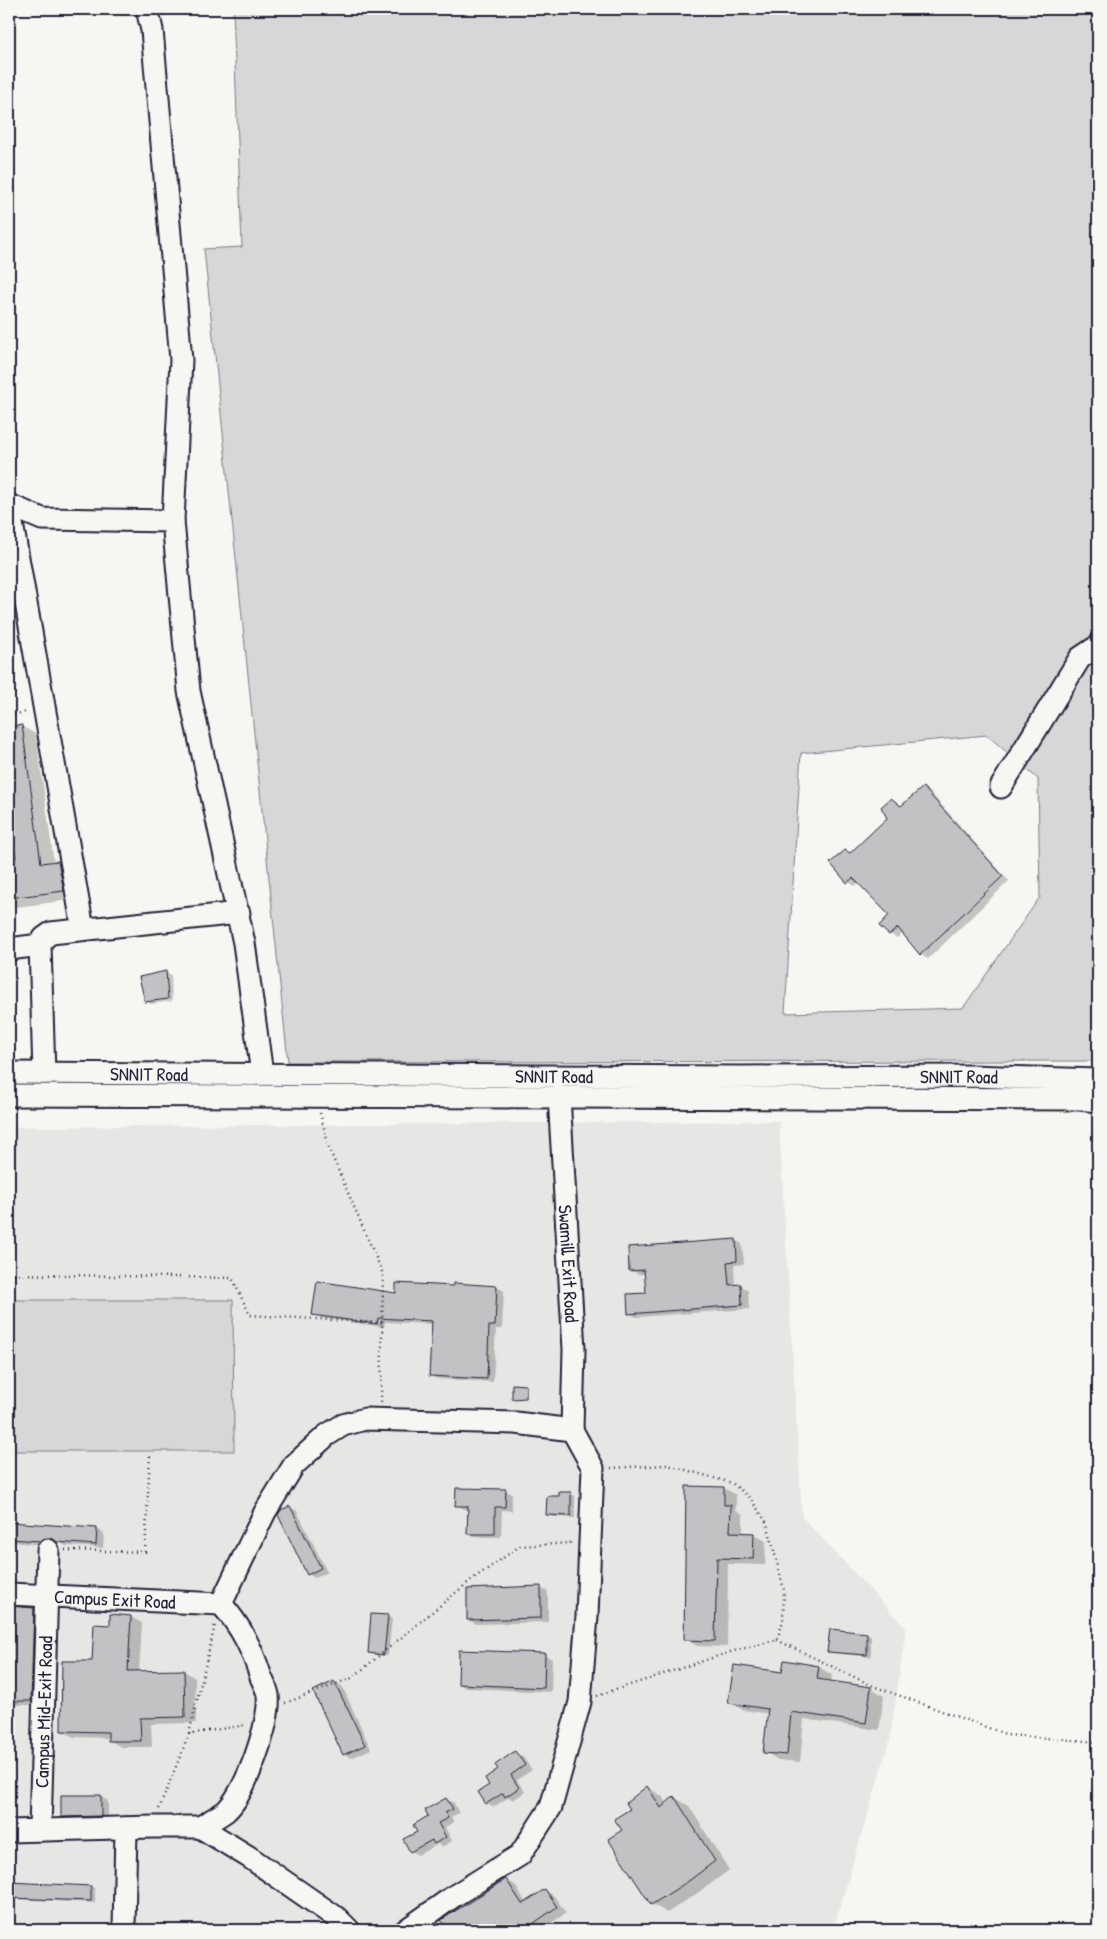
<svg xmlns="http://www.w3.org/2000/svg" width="1107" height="1939" viewBox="0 0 1107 1939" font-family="'Patrick Hand',sans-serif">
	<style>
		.built { fill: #e6e6e4 }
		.green { fill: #d7d7d7; stroke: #7c7c89; fill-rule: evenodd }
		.shadow { fill: #0003 }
		.building { fill: #c2c2c4; stroke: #22223b }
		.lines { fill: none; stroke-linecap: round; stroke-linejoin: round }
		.minor-casing { stroke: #22223b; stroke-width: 25 }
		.path { stroke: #22223b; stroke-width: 2.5; stroke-dasharray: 1 4; stroke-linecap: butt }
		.minor { stroke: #f6f6f2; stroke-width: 21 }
		.labels { text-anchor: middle; stroke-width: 4; stroke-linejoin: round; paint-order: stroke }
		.street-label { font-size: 19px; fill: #22223b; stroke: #f6f6f2 }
	</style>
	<rect width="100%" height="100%" fill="#f6f6f2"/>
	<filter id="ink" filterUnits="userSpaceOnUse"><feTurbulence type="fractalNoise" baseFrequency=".02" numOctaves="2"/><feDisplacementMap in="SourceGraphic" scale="10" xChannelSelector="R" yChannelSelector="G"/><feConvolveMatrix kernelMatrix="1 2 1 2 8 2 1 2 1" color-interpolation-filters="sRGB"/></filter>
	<g filter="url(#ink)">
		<path class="built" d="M 779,1121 L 802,1517 L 906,1628 L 890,1740 L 833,1930 L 9,1930 L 9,1127 Z"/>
		<path class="green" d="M 233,9 L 1098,9 L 1098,1061 L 288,1062 L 204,249 L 242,247 ZM 987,735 L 1038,779 L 1040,897 L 963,1008 L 785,1013 L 801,753 Z
			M 9,1300 L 233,1300 L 234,1451 L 9,1451 Z"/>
		<path class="shadow" d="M 21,726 L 36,734 L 54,862 L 58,862 L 73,870 L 78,899 L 9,908 L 9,857 L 17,861 L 9,808 L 9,728 Z
			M 923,788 L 930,792 L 1009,881 L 928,959 L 921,955 L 904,933 L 897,938 L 890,934 L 891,915 L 859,883 L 855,886 L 848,882 L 850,855 L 889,818 L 892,799 L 902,806 Z
			M 166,972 L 171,975 L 172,1001 L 151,1004 L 146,1001 L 140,978 Z
			M 735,1240 L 742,1244 L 744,1264 L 734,1265 L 735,1286 L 740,1285 L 748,1290 L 749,1309 L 636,1317 L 629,1313 L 647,1294 L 646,1274 L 638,1274 L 631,1270 Z
			M 455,1285 L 497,1287 L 504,1291 L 502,1329 L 496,1329 L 493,1382 L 437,1379 L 430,1375 L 433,1324 L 385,1322 L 384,1327 L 321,1318 L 314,1314 L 397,1294 L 455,1288 Z
			M 525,1386 L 527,1388 L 527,1398 L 513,1398 Z
			M 724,1488 L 736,1495 L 736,1510 L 743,1514 L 743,1534 L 753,1534 L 766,1541 L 765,1565 L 728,1564 L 727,1647 L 697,1646 L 685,1639 Z
			M 505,1490 L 512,1494 L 512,1511 L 502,1510 L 501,1537 L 475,1537 L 468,1533 L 469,1510 L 464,1509 L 457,1505 Z
			M 571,1494 L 575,1496 L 575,1518 L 552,1517 L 547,1514 L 560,1497 Z
			M 290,1507 L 297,1511 L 327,1572 L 315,1578 L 308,1574 Z
			M 9,1524 L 97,1529 L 104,1533 L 103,1548 L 66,1546 L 57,1541 L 47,1545 L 10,1542 L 9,1541 Z
			M 541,1588 L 548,1592 L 548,1622 L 476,1624 L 469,1620 Z
			M 9,1608 L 33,1609 L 42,1614 L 40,1705 L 9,1705 Z
			M 387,1616 L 392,1619 L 388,1656 L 374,1655 L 369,1652 Z
			M 131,1617 L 142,1623 L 139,1672 L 184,1671 L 195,1678 L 196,1723 L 151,1724 L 152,1747 L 121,1747 L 109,1740 L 109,1738 L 74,1737 L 62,1731 L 93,1663 L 111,1626 Z
			M 867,1634 L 871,1636 L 871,1657 L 833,1653 L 829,1651 Z
			M 545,1655 L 552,1659 L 551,1692 L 466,1688 L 459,1684 Z
			M 819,1667 L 832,1675 L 831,1682 L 871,1688 L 884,1696 L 879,1730 L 804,1719 L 800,1762 L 778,1760 L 765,1752 L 769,1714 L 743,1710 L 730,1702 L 784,1674 Z
			M 334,1682 L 342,1686 L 371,1749 L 351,1758 L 344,1754 Z
			M 516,1753 L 523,1757 L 532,1770 L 517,1780 L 525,1792 L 513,1800 L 509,1797 L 494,1807 L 487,1803 L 491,1785 Z
			M 647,1787 L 662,1796 L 667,1804 L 674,1797 L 689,1806 L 729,1870 L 705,1888 L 667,1913 L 652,1904 L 624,1831 L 632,1809 Z
			M 100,1796 L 108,1801 L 108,1819 L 69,1820 L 62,1816 Z
			M 446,1799 L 454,1803 L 459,1813 L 451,1817 L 454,1822 L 445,1827 L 452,1841 L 442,1847 L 438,1844 L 418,1855 L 411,1851 L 418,1832 Z
			M 506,1880 L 515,1885 L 526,1903 L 545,1890 L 554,1896 L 566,1913 L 543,1929 L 544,1930 L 450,1930 L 443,1921 Z
			M 9,1884 L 91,1887 L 95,1889 L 95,1903 L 9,1899 Z"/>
		<path class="building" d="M 22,725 L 41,863 L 58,861 L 64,891 L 9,898 L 9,855 L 16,858 L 9,816 L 9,727 Z
			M 923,787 L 1003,876 L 920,955 L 898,928 L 889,935 L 879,926 L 889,915 L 853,878 L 847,883 L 830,863 L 845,850 L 850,853 L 887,818 L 881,807 L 891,798 L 901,806 Z
			M 166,971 L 168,999 L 145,1002 L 139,977 Z
			M 736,1239 L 737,1261 L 727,1262 L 729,1285 L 741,1284 L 742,1305 L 628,1314 L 627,1294 L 646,1293 L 644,1270 L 629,1271 L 628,1247 Z
			M 317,1281 L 396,1293 L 396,1283 L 454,1286 L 454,1283 L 497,1286 L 495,1326 L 489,1326 L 487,1379 L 429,1376 L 432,1321 L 378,1318 L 377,1324 L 312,1315 Z
			M 512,1384 L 526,1385 L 526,1398 L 512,1399 Z
			M 686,1486 L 724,1487 L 724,1505 L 731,1505 L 730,1532 L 754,1533 L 753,1559 L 717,1558 L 715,1641 L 684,1640 Z
			M 456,1488 L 506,1489 L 505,1507 L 495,1507 L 495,1534 L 467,1534 L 468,1506 L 455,1506 Z
			M 559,1492 L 571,1492 L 571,1516 L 546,1515 L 547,1496 L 559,1496 Z
			M 290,1506 L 321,1568 L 307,1575 L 278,1515 L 281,1510 Z
			M 9,1522 L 97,1528 L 96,1545 L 57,1542 L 49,1538 L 40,1541 L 9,1539 Z
			M 541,1586 L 541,1618 L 467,1620 L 467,1589 Z
			M 9,1606 L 34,1608 L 31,1701 L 9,1701 Z
			M 110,1614 L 131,1616 L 128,1671 L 184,1670 L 185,1717 L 140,1718 L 141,1741 L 108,1741 L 108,1732 L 61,1731 L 62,1661 L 92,1661 L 94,1624 L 110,1625 Z
			M 371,1614 L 388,1615 L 384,1655 L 368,1653 Z
			M 830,1629 L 867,1633 L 867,1655 L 827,1652 Z
			M 459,1650 L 545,1653 L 544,1688 L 458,1684 Z
			M 784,1660 L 819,1666 L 817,1679 L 871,1687 L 866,1723 L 791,1712 L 787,1755 L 763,1753 L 768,1709 L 728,1703 L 734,1665 L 782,1672 Z
			M 334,1681 L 365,1745 L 343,1755 L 313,1691 Z
			M 515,1751 L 525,1765 L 511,1775 L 519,1788 L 505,1797 L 503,1793 L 486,1804 L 478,1792 L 489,1785 L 485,1778 L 498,1769 L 495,1765 Z
			M 647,1786 L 661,1808 L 674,1796 L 715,1861 L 690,1880 L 651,1905 L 608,1839 L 622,1830 L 614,1819 L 630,1809 L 626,1803 Z
			M 61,1795 L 101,1795 L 101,1816 L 61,1817 Z
			M 446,1798 L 453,1809 L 445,1813 L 448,1818 L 438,1823 L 446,1837 L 434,1844 L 432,1840 L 410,1852 L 403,1839 L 417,1832 L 413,1825 L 428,1816 L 425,1810 Z
			M 506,1879 L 522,1904 L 545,1889 L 557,1907 L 534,1923 L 539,1930 L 448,1930 L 441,1920 Z
			M 9,1882 L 91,1886 L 91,1901 L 9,1898 Z"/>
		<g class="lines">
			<g class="minor-casing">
				<g id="minor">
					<path d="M 147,9 L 152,30 L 181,360 L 173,521 L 189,691 L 244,943 L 262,1074"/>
					<path d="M 9,505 L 42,519 L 173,521"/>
					<path d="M 9,506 L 83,929"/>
					<path d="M 1001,787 L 1080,658 L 1098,646"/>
					<path d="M 9,949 L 40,945"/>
					<path id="s1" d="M 9,1073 L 740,1077 L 971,1076 L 1098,1080"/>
					<path d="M 44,1073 L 40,945 L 44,938 L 51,933 L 239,913"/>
					<path d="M 9,1095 L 1079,1099 L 1098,1101"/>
					<path id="s2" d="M 559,1096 L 574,1349 L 572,1430"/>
					<path id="s3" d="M 9,1594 L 221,1604"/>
					<path d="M 221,1604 L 265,1512 L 294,1465 L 327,1435 L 343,1425 L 365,1419 L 516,1423 L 572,1430"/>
					<path d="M 200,1827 C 208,1822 218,1817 226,1811 C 246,1793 271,1721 268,1695 C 267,1689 263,1682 261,1677 C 252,1649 241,1626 221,1604"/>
					<path d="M 200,1827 L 249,1857 L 337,1918 L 349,1930"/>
					<path id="s4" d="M 40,1830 L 48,1550"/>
					<path d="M 9,1831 L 153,1827 L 200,1827"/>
					<path d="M 124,1930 L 126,1828"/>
					<path d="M 406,1930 L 454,1896 L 520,1855 L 551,1807 L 580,1702 L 587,1616 L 593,1468 L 572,1430"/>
				</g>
			</g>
			<path class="path" d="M 9,715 L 27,712
				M 320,1113 L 330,1151 L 383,1274 L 381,1403
				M 9,1274 L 232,1278 L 250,1315 L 382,1323
				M 65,1550 L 145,1552 L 150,1454
				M 777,1640 L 873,1686 L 1008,1735 L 1098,1742
				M 597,1696 L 730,1652 L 777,1640 L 783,1621 L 784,1590 L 767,1523 L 750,1498 L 732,1483 L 668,1465 L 610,1468
				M 285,1703 L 352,1678 L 470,1581 L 520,1546 L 571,1543
				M 189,1734 L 215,1625
				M 159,1809 L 189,1734 L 246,1725"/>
			<use href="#minor" class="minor"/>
		</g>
	</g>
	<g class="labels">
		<g class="street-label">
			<text dy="7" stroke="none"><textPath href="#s1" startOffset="140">SNNIT Road</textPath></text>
			<text dy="7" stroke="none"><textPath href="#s1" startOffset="545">SNNIT Road</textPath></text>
			<text dy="7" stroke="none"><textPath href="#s1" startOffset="950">SNNIT Road</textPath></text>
			<text dy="7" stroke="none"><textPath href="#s2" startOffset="168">Swamill Exit Road</textPath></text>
			<text dy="7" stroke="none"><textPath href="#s3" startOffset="106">Campus Exit Road</textPath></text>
			<text dy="7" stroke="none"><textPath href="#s4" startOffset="118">Campus Mid-Exit Road</textPath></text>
		</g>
	</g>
	<rect width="1107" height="1939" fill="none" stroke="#f6f6f2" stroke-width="30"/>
	<rect x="15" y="15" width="1077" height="1909" fill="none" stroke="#22223b" stroke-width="2" filter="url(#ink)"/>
</svg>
